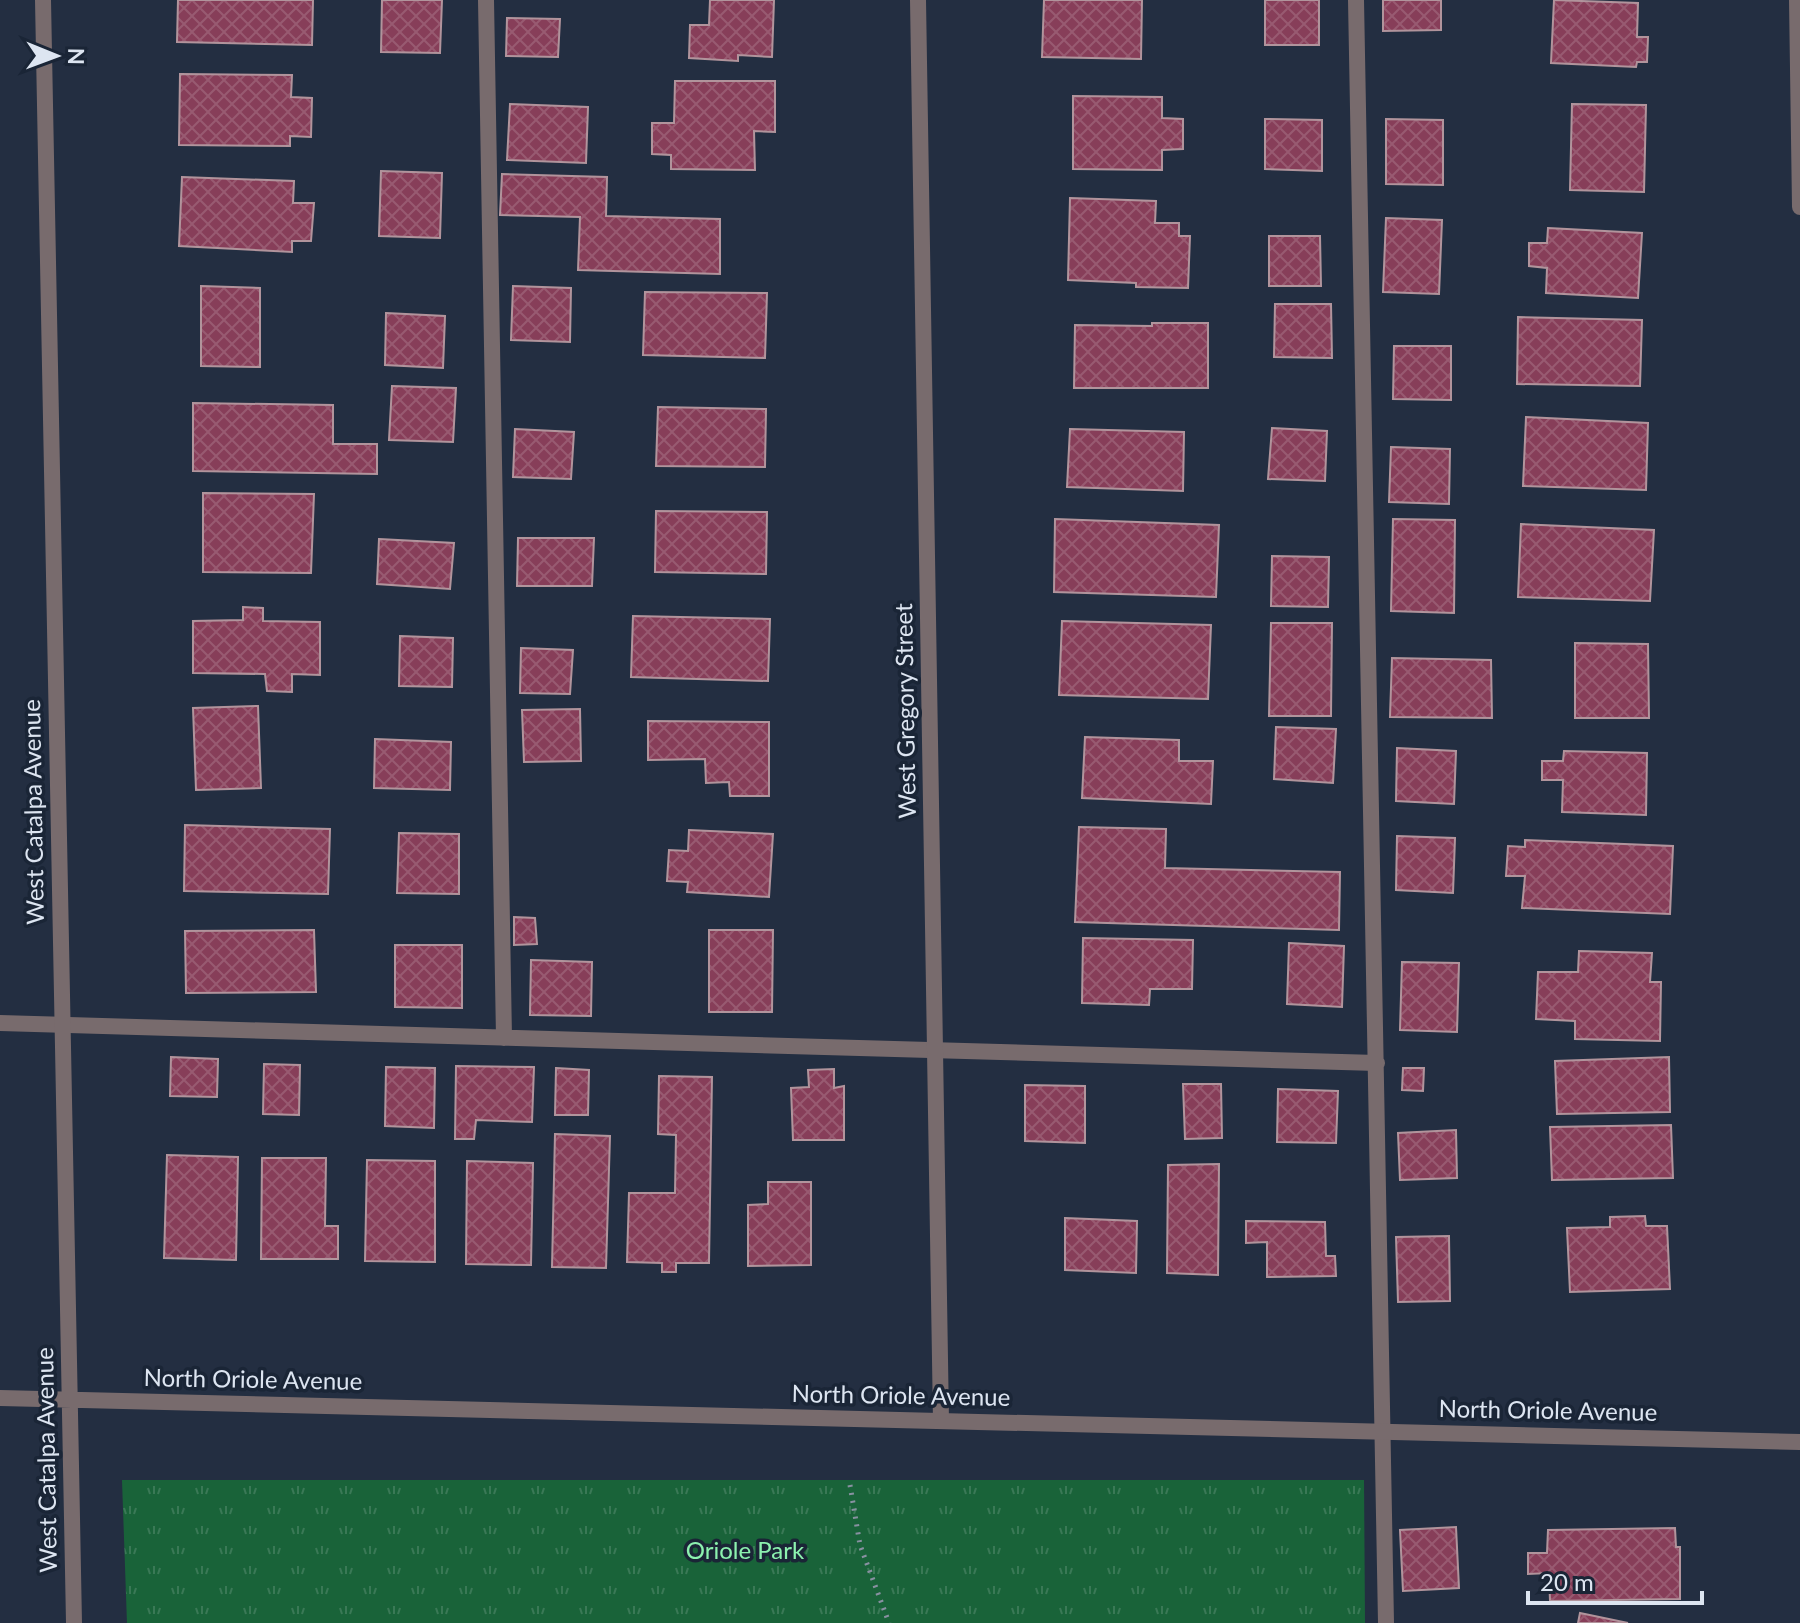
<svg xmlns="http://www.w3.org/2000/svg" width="1800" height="1623" viewBox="0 0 1800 1623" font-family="Lato,sans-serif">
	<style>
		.park { fill: url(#park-tufts) }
		.building { fill: url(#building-cross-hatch); stroke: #b1949c; stroke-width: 2 }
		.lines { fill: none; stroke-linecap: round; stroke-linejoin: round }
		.path { stroke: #8891a1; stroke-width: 5; stroke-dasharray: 2 6; stroke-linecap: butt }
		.service { stroke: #786b6d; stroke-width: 16 }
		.minor { stroke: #786b6d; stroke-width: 16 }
		.labels { text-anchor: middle; stroke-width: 7; stroke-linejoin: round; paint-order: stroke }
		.street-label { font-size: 24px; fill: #dde5f1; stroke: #1a2536 }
		.park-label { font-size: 24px; fill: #8cf2af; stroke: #1a2536 }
	</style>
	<defs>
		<pattern id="park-tufts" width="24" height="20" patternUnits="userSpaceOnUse" patternTransform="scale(2)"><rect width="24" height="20" fill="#196339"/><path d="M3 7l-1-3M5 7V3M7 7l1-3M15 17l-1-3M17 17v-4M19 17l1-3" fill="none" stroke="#3a7956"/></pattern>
		<pattern id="building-cross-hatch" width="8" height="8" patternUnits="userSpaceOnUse" patternTransform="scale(2)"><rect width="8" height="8" fill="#873e59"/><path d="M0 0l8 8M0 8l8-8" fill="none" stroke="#985a71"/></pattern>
	</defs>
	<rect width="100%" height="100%" fill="#232e41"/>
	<path class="park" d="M 122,1480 L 1364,1480 L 1365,1623 L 127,1623 Z"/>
	<path class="building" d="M 178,0 L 313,0 L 312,45 L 177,42 Z
		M 382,0 L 442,0 L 440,53 L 381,52 Z
		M 710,0 L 774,0 L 772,57 L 738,55 L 738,61 L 689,58 L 690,25 L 709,25 Z
		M 1044,0 L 1142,0 L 1141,59 L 1042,57 Z
		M 1265,0 L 1319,0 L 1319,45 L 1265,45 Z
		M 1383,0 L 1441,0 L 1441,30 L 1383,31 Z
		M 1554,0 L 1638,3 L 1637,37 L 1648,37 L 1647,62 L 1637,62 L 1636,67 L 1551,63 Z
		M 507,18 L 560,19 L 558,57 L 506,56 Z
		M 180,74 L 292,75 L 291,97 L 312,98 L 311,137 L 290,136 L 290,146 L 179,145 Z
		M 675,81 L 775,81 L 775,132 L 754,131 L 755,170 L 671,169 L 671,155 L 652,154 L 652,123 L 674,123 Z
		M 1073,96 L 1162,97 L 1162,118 L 1183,119 L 1183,149 L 1162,150 L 1162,170 L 1073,169 Z
		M 510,104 L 588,107 L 586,163 L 507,160 Z
		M 1572,104 L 1646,105 L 1644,192 L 1570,190 Z
		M 1265,119 L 1322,120 L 1322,171 L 1265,169 Z
		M 1386,119 L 1443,120 L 1443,185 L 1386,184 Z
		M 381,171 L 442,173 L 440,238 L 379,236 Z
		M 502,174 L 607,177 L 606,216 L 720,219 L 720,274 L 578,270 L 580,217 L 500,215 Z
		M 182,177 L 294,181 L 293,203 L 314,203 L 311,241 L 292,241 L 292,252 L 179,246 Z
		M 1070,198 L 1156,201 L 1155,223 L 1179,223 L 1179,236 L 1190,236 L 1188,288 L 1136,287 L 1136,283 L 1068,280 Z
		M 1386,218 L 1442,220 L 1439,294 L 1383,292 Z
		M 1548,228 L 1642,233 L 1638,298 L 1546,293 L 1547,268 L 1529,266 L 1529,243 L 1547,243 Z
		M 1269,236 L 1320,236 L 1321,286 L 1269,286 Z
		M 201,286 L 260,288 L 260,367 L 201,366 Z
		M 513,286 L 571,288 L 570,342 L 511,340 Z
		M 645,292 L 767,293 L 765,358 L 643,355 Z
		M 1275,304 L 1331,304 L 1332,358 L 1274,357 Z
		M 386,313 L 445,316 L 443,368 L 385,365 Z
		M 1518,317 L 1642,320 L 1640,386 L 1517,384 Z
		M 1152,323 L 1208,323 L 1208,388 L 1074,388 L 1075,325 L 1152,326 Z
		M 1394,346 L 1451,346 L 1451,400 L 1393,399 Z
		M 392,386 L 456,388 L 453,442 L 389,440 Z
		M 193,403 L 333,405 L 333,444 L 377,444 L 377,474 L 193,471 Z
		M 658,407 L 766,409 L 765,467 L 656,466 Z
		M 1526,417 L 1648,423 L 1646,490 L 1523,486 Z
		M 1272,428 L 1327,431 L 1325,481 L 1268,479 Z
		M 515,429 L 574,432 L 571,479 L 513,477 Z
		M 1070,429 L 1184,432 L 1183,491 L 1067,487 Z
		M 1391,447 L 1450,449 L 1449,504 L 1389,502 Z
		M 203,493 L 314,494 L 311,573 L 203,572 Z
		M 656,511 L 767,512 L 766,574 L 655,572 Z
		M 1055,519 L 1219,525 L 1216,597 L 1054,592 Z
		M 1393,519 L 1455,520 L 1454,613 L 1391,611 Z
		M 1521,524 L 1654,530 L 1650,601 L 1518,597 Z
		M 518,538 L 594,538 L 592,586 L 517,586 Z
		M 379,539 L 454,543 L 450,589 L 377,584 Z
		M 1272,556 L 1329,557 L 1328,607 L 1271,606 Z
		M 243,607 L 263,608 L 263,621 L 320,622 L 320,675 L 292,674 L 292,692 L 267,691 L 265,674 L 193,673 L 193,621 L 243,620 Z
		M 633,616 L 770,619 L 768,681 L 631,677 Z
		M 1062,621 L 1211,625 L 1208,699 L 1059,695 Z
		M 1271,623 L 1332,623 L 1331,716 L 1269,716 Z
		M 400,636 L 453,638 L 452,687 L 399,686 Z
		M 1575,643 L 1648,644 L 1649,718 L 1575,718 Z
		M 521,648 L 573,650 L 570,694 L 520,693 Z
		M 1392,658 L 1491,660 L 1492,718 L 1390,717 Z
		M 258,706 L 261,788 L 196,790 L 193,708 Z
		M 580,709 L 581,761 L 524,762 L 522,710 Z
		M 648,721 L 769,722 L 769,796 L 730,796 L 729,782 L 706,783 L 705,759 L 648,760 Z
		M 1276,727 L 1336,729 L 1333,783 L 1274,779 Z
		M 1085,737 L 1179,740 L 1179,761 L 1213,761 L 1211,804 L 1082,798 Z
		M 375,739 L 451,742 L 450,790 L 374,788 Z
		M 1397,748 L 1456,751 L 1454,804 L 1396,801 Z
		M 1564,751 L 1647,753 L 1646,815 L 1562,812 L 1563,780 L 1542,780 L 1542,761 L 1563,761 Z
		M 185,825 L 330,829 L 328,894 L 184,891 Z
		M 1079,827 L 1166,829 L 1165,868 L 1340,872 L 1339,930 L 1075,922 Z
		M 689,830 L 773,834 L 769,897 L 687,892 L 688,882 L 667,881 L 669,850 L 688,851 Z
		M 399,833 L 459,834 L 459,894 L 397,893 Z
		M 1397,836 L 1455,838 L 1453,893 L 1396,890 Z
		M 1525,840 L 1673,846 L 1670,914 L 1522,908 L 1525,876 L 1506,876 L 1508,846 L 1525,847 Z
		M 514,917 L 535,918 L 537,944 L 514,945 Z
		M 314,930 L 316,992 L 186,993 L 185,931 Z
		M 709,930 L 773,930 L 772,1012 L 709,1012 Z
		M 1083,938 L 1193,940 L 1192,989 L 1150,989 L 1149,1005 L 1082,1003 Z
		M 1289,943 L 1344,946 L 1342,1007 L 1287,1004 Z
		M 395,945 L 462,945 L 462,1008 L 395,1007 Z
		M 1579,951 L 1652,953 L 1650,982 L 1661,982 L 1660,1041 L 1575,1039 L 1575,1021 L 1536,1019 L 1538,972 L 1578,972 Z
		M 531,960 L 592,962 L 591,1016 L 530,1015 Z
		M 1402,962 L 1459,963 L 1457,1032 L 1400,1030 Z
		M 171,1057 L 218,1059 L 217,1097 L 170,1096 Z
		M 1669,1057 L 1670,1112 L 1557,1114 L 1555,1061 Z
		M 264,1064 L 300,1065 L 299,1115 L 263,1114 Z
		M 456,1066 L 534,1067 L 532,1122 L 476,1120 L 474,1139 L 455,1139 Z
		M 386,1067 L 435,1068 L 434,1128 L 385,1126 Z
		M 556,1068 L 589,1070 L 588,1115 L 555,1115 Z
		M 1403,1068 L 1424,1068 L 1423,1091 L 1402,1090 Z
		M 834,1069 L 834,1088 L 844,1086 L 844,1140 L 793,1140 L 791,1088 L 809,1087 L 808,1070 Z
		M 659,1076 L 712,1077 L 709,1263 L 676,1263 L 676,1272 L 662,1272 L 662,1263 L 627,1262 L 629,1193 L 675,1193 L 676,1135 L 658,1134 Z
		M 1183,1084 L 1221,1084 L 1222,1138 L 1185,1139 Z
		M 1025,1085 L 1085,1086 L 1085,1143 L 1025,1141 Z
		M 1278,1089 L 1338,1091 L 1336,1143 L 1277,1142 Z
		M 1671,1125 L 1673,1178 L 1552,1180 L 1550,1127 Z
		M 1456,1130 L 1457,1178 L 1400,1180 L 1398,1133 Z
		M 555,1134 L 610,1136 L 606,1268 L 552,1267 Z
		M 167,1155 L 238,1157 L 236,1260 L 164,1258 Z
		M 262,1158 L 326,1158 L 325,1226 L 338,1226 L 338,1259 L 261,1259 Z
		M 367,1160 L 435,1161 L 435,1262 L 365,1261 Z
		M 467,1161 L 533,1163 L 531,1265 L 466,1264 Z
		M 1219,1164 L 1218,1275 L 1167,1273 L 1168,1165 Z
		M 768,1182 L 811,1182 L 811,1265 L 748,1266 L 748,1205 L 768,1204 Z
		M 1645,1216 L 1646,1226 L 1667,1226 L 1670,1289 L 1570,1292 L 1567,1228 L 1610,1227 L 1610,1217 Z
		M 1065,1218 L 1137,1221 L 1136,1273 L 1065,1270 Z
		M 1246,1221 L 1325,1222 L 1326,1256 L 1335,1256 L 1336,1276 L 1267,1277 L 1267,1242 L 1246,1243 Z
		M 1449,1236 L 1450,1301 L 1398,1302 L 1396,1237 Z
		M 1456,1527 L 1459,1588 L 1403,1591 L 1400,1530 Z
		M 1675,1528 L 1676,1547 L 1680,1547 L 1680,1599 L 1550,1601 L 1549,1573 L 1528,1574 L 1528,1553 L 1547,1553 L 1548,1530 Z
		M 1580,1613 L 1628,1623 L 1578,1623 Z"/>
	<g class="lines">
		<path class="path" d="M 850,1485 L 860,1545 L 889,1623"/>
		<path class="service" d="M 486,0 L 504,1038
			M 1356,0 L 1386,1623
			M 0,1023 L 1377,1063"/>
		<path class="minor" d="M 43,0 L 74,1623
			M 918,0 L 941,1421
			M 1797,0 L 1800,207
			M 0,1398 L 1800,1442"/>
	</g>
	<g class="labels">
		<g class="street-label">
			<text transform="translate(906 711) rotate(-91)" y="8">West Gregory Street</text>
			<text transform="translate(34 812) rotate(-91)" y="8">West Catalpa Avenue</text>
			<text transform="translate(253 1380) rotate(1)" y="8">North Oriole Avenue</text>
			<text transform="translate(901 1396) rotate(1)" y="8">North Oriole Avenue</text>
			<text transform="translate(1548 1411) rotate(1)" y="8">North Oriole Avenue</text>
			<text transform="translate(47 1460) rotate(-91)" y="8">West Catalpa Avenue</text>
		</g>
		<g class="park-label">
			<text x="745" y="1559">Oriole Park</text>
		</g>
	</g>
	<g transform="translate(56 56) rotate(91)" stroke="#1a2536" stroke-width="6" paint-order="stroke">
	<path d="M0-6L14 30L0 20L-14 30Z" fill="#dde5f1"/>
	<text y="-12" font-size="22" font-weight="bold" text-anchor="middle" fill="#dde5f1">N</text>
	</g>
	<path d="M1528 1591v12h174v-12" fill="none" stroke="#dde5f1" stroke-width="4"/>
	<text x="1540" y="1591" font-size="24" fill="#dde5f1" stroke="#1a2536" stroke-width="6" paint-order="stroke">20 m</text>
</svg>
